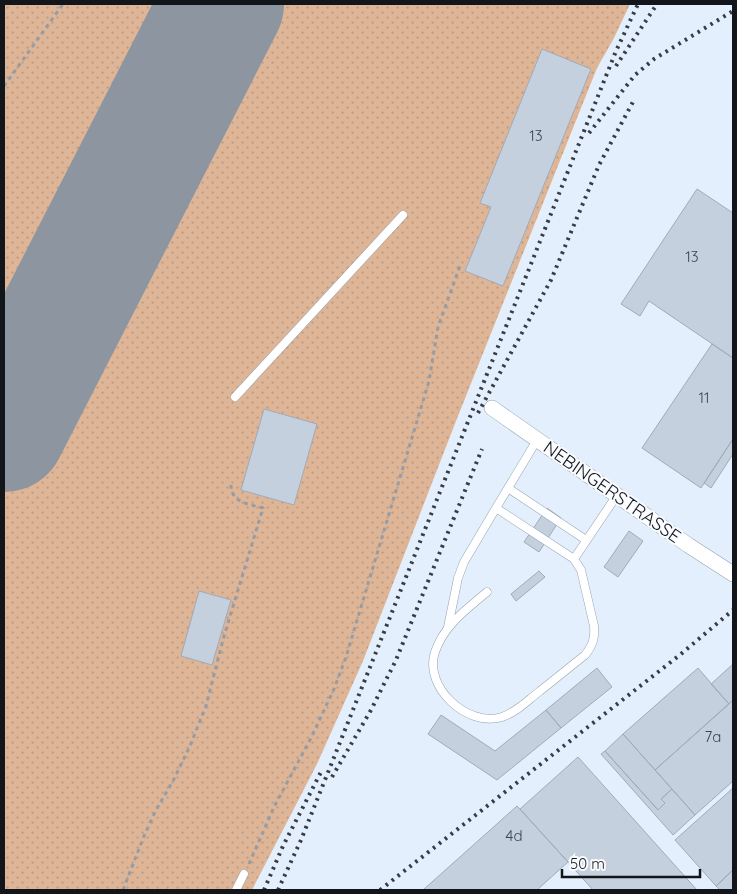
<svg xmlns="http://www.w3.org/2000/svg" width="737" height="894" viewBox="0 0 737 894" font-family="Quicksand,sans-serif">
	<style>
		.green { fill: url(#green-dots) }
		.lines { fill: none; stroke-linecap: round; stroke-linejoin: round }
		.runway { stroke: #8d96a0; stroke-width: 124 }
		.building { fill: #c4d0dd; stroke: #a0abb8 }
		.lane-casing { stroke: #97a3af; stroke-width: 9 }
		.street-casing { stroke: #97a3af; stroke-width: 16 }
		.path { stroke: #949da7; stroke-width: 3; stroke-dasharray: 4 4; stroke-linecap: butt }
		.lane { stroke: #fff; stroke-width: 8 }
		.street { stroke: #fff; stroke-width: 15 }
		.rail { stroke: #373d43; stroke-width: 4; stroke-dasharray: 2.5 5; stroke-linecap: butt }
		.labels { text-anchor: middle; stroke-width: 4; stroke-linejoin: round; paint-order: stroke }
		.number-label { font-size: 15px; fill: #3e444c }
		.street-label { font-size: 18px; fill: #12161b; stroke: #f9fbfe }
	</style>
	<defs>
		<pattern id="green-dots" width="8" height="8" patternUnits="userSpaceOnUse" patternTransform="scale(1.25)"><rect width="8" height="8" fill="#deb596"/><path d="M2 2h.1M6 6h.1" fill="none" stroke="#bd9b81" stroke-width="1.8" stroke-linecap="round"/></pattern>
	</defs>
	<rect width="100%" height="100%" fill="#e3effc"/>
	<path class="green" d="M 4,4 L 630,4 L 614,38 L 597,68 L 456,421 L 363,661 L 317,764 L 252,890 L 4,890 Z"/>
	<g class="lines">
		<path class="runway" d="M 4,430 L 222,4"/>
	</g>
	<path class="building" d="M 542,49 L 591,69 L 503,286 L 465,271 L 491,207 L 480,203 Z
		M 697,189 L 733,213 L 733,358 L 649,301 L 640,316 L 621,304 Z
		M 712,344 L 733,358 L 733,439 L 701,488 L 642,448 Z
		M 264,409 L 317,424 L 294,505 L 241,490 Z
		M 733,439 L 733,454 L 711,488 L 704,483 Z
		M 547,508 L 561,518 L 539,552 L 524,542 Z
		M 629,531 L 643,541 L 618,577 L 604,567 Z
		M 539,571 L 545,577 L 516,601 L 511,594 Z
		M 199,591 L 231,600 L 212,665 L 181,656 Z
		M 733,664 L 733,700 L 729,704 L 711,684 Z
		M 597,668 L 612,687 L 561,728 L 546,710 Z
		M 698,668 L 729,704 L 655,770 L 623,734 Z
		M 733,700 L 733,781 L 695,815 L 655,770 Z
		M 546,710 L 561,728 L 497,780 L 428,734 L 441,715 L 495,751 Z
		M 623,734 L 672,789 L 661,799 L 665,803 L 658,810 L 605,751 Z
		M 605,751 L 658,810 L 665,803 L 661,799 L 672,789 L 695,815 L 673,835 L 601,754 Z
		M 578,757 L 697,890 L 593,890 L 568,862 L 520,809 Z
		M 733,788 L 733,870 L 716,886 L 675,840 Z
		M 517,806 L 568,862 L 537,890 L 423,890 Z
		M 733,870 L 733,890 L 720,890 L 716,886 Z"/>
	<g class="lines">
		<g class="lane-casing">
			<path id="lane" d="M 235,397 L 403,215
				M 537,440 L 496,508 L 574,559 L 617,495
				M 508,488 L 586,540
				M 487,592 C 467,609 444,625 435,652 C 423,687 468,728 502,717 C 517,712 528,700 540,691 C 555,679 570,667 585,655 C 593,645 595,638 594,626 L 581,570 L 574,559
				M 448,627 L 458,578 L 464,562 L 496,508
				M 236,890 L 244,874"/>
		</g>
		<g class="street-casing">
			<path id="street" d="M 492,408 L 688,545 L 733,574"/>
		</g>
		<path class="path" d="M 4,86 L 63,4
			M 249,864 L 274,807 L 311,738 L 334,689 L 346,657 L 429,381 L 438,327 L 461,263
			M 123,890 L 144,836 L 156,810 L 173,781 L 190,746 L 206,706 L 224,636 L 263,508 C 249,504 231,503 231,485"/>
		<use href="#lane" class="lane"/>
		<use href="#street" class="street"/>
		<path class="rail" d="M 616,66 L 657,4
			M 589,133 L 635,75 L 654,59 L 733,11
			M 478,413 L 551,280 L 599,165 L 634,100
			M 332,777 L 371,710 L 396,660 L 482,449
			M 264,890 L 283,846 L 321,772
			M 278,890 L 301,840 L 616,51 L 638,4
			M 380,890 L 681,654 L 733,610"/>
	</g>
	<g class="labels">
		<g class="number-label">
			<text x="536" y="141">13</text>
			<text x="692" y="262">13</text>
			<text x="704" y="403">11</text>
			<text x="713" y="742">7a</text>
			<text x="514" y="841">4d</text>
		</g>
		<g class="street-label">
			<text transform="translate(612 492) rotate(35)" y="6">NEBINGERSTRASSE</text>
		</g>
	</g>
	<rect width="737" height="894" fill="none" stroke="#12161b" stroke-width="10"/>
	<path d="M562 869v8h138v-8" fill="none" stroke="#12161b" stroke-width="2.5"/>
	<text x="570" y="869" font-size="15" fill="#12161b" stroke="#f9fbfe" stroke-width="4" paint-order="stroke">50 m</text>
</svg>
